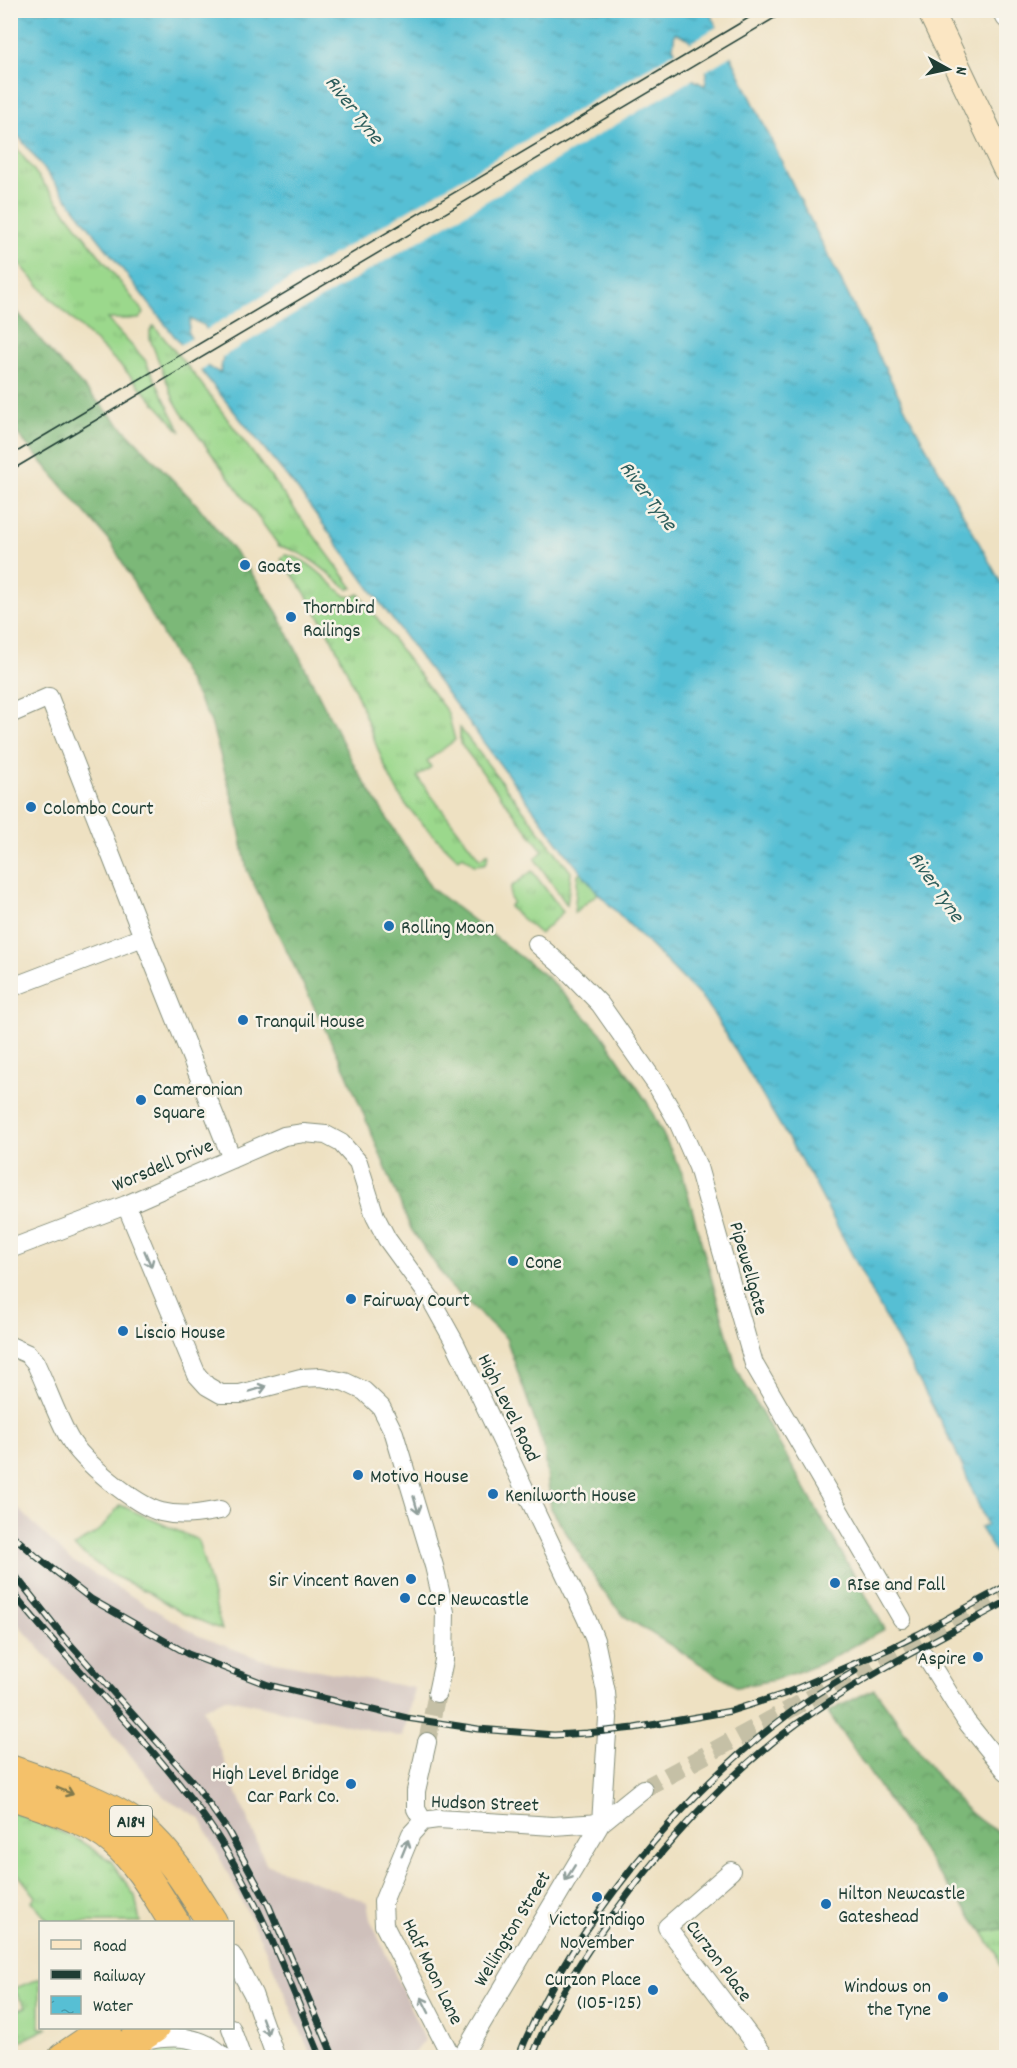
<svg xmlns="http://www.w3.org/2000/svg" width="1017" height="2068" viewBox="0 0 1017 2068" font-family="Dekko,sans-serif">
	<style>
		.industrial { fill: #cfc0bb }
		.grass { fill: url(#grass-tufts); stroke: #5d8a60; stroke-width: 1.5 }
		.forest { fill: url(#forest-crowns); stroke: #4e7a56; stroke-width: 1.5 }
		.water { fill: url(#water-ripples); stroke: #3b7e84; stroke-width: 1.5; fill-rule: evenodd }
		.pier { fill: #eee1c2 }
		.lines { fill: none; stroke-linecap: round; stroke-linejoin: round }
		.minor-tunnel { stroke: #c5c0a6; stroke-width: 18; stroke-dasharray: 18 9; stroke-linecap: butt }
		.minor-casing { stroke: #868f7b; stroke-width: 20 }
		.secondary-casing { stroke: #868f7b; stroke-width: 28 }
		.trunk-casing { stroke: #868f7b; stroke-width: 32 }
		.minor { stroke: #fff; stroke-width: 18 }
		.secondary { stroke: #fbe6c3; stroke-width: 26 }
		.trunk { stroke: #f4c16a; stroke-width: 30 }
		.tram { stroke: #1f3d34; stroke-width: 1.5 }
		.rail-casing { stroke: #1f3d34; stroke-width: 7 }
		.rail { stroke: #f7f3e8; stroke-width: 4.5; stroke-dasharray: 14; stroke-linecap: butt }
		.oneway { stroke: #8f9e9a }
		.oneway2 { stroke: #7f784c }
		.poi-dot { fill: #1f6fb2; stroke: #f7f3e8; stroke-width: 2 }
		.labels { text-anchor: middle; stroke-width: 5; stroke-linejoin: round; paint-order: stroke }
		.shield { fill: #f7f3e8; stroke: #60746a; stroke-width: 1.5 }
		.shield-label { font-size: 18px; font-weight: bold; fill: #1f3d34 }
		.poi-label { font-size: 20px; fill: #1f3d34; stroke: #f7f3e8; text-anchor: start }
		.street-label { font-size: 20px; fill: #1f3d34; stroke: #f7f3e8 }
		.water-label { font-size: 21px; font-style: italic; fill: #2d5e5c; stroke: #f7f3e8 }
	</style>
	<defs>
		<pattern id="grass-tufts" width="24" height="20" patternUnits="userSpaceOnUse" patternTransform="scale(1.5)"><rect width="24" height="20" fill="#9bd88c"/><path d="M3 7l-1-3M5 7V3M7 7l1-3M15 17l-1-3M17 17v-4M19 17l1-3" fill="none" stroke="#85ba79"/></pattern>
		<pattern id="forest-crowns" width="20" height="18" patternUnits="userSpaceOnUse" patternTransform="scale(1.5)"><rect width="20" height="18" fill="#7cb878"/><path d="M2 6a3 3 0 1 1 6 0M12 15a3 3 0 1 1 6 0" fill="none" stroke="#659763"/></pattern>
		<pattern id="water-ripples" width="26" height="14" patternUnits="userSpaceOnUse" patternTransform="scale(1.5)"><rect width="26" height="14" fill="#57bfd4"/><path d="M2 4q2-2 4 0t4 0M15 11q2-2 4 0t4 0" fill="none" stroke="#479cad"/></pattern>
	</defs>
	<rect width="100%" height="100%" fill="#f7f3e8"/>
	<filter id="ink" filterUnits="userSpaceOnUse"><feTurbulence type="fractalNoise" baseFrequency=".0167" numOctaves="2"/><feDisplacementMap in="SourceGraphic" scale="12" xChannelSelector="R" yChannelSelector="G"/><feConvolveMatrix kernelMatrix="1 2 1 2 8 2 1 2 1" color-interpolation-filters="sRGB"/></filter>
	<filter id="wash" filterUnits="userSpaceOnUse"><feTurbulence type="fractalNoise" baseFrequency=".008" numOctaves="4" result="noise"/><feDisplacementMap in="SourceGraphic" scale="24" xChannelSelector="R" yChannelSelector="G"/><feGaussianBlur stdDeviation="1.35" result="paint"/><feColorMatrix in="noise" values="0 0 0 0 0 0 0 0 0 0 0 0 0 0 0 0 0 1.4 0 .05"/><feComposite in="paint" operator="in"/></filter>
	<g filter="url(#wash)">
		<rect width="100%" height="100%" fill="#eee1c2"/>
		<path class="industrial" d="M 11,1501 L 69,1559 L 199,1636 L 260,1659 L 414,1688 L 403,1737 L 225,1698 L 203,1709 L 266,1864 L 367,1902 L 370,1919 L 425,2040 L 410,2057 L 312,2057 L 264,1946 L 200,1818 L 164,1797 L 98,1715 L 11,1616 Z"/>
		<path class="grass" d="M 11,141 L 144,313 L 139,319 L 107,319 L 145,360 L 181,432 L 124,369 L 48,296 L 11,254 Z
			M 154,326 L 197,378 L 353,588 L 348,589 C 326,572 307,552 279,546 L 181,412 L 174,400 L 150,339 L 150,331 Z
			M 285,555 C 309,557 328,583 346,596 L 353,597 L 359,594 L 448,713 L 455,740 L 427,761 L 431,767 L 417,777 L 480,859 L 488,853 L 487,861 L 484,864 L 474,865 L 463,856 L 458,859 C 439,840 417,821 402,799 C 381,765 370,726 355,690 C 336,643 312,599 281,559 Z
			M 460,728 L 571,872 L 567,905 L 535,859 L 543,851 L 460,743 Z
			M 532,871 L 563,912 L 540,934 L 509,907 L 513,902 L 510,898 L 511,887 Z
			M 583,871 L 598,893 L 574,913 L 578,874 Z
			M 120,1505 L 198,1540 L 222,1630 L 182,1613 L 148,1592 L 112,1575 L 74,1547 L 102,1528 Z
			M 11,1811 L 77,1839 L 111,1861 L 135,1896 L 140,1922 L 49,1922 L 31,1901 L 36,1897 L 11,1865 L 11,1861 L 13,1859 L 11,1855 Z
			M 1006,1928 L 1006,1986 L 998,1956 L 983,1932 Z
			M 40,1978 L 40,2028 L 48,2028 L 11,2046 L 11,2013 L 26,2007 L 13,1989 Z
			M 165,2046 L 190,2050 L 199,2057 L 175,2057 L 173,2054 L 167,2057 L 143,2058 Z"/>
		<path class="forest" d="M 10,303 L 53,355 L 198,506 L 250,571 L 277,612 L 356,769 L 431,888 L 548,978 L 601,1033 L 647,1102 L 682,1173 L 737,1370 L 885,1629 L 820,1664 L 774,1680 L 737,1687 L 624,1616 L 603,1591 L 551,1508 L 544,1447 L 506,1338 L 451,1287 L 411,1229 L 347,1074 L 247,870 L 235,808 L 211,722 L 112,544 L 11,426 Z
			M 874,1689 C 911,1735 950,1812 1006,1836 L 1006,1928 L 983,1932 L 935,1869 L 828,1712 Z"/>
		<path class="water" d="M 10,11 L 709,11 L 794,187 L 909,416 L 1006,592 L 1006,1569 L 980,1528 L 987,1525 L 954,1447 L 810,1175 L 707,1003 L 598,893 L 566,853 L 414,649 L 298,490 L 211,383 L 20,138 L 11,129 ZM 675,33 L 689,39 L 707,73 L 705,86 L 692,79 L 673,47 ZM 190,319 L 204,325 L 223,359 L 220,373 L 208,367 L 188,333 Z"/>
		<path class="pier" d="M 720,25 L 734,54 L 704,72 L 688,44 Z
			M 678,50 L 695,78 L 219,359 L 204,331 Z
			M 194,337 L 210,364 L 198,372 L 178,346 Z"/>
	</g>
	<g filter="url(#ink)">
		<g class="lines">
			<path class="minor-tunnel" d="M 427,1742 L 437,1693
				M 643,1789 L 1006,1592"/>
			<g class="minor-casing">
				<path id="minor" d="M 1000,10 L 1006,19
					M 10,714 L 49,697 L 143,937
					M 537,944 L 567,970 L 600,1004 L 656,1084 L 679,1124 L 698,1167 L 754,1364 L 902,1619
					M 10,988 L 143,937 L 232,1159
					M 126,1205 L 197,1375 L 207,1386 L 221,1394 L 240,1394 L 301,1378 L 321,1377 L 345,1382 L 364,1391 L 381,1407 L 394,1433 L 434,1566 L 445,1612 L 444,1660 L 437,1693
					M 10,1249 L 126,1205 L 284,1136 L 304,1133 L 326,1135 L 341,1143 L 358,1162 L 375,1216 L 387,1239 L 430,1298 L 455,1343 L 587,1620 L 595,1640 L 606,1692 L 608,1718 L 601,1823
					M 10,1346 L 28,1354 L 35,1362 C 47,1387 56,1414 69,1438 C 82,1461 135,1505 161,1512 C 181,1517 200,1514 220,1510
					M 926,1657 L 966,1721 L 1006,1771
					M 423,1821 L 416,1809 L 416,1791 L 427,1742
					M 731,1871 L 667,1927 L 766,2058
					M 232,1955 L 253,1994 L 276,2058
					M 231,2028 L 242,2058
					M 143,2041 C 173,2035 201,2034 225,2058
					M 452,2058 L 384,1925 L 383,1902 L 411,1834 L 423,1821 L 438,1819 L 553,1826 L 601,1823
					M 461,2058 L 601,1823 L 643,1789"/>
			</g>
			<g class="secondary-casing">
				<path id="secondary" d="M 930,10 L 1006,169"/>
			</g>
			<g class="trunk-casing">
				<path id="trunk" d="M 10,1770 C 49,1784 113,1804 143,1831 C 172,1856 192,1891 212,1922
					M 10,1794 C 45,1807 86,1817 114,1841 C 139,1862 157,1895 174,1922
					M 63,2058 L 107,2028
					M 109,2058 L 154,2028"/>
			</g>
			<use href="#minor" class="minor"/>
			<use href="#secondary" class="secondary"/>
			<use href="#trunk" class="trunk"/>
			<path class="tram" d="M 10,456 L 762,10
				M 10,471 L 788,10"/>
			<g class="rail-casing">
				<path id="rail" d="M 10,1533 L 37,1557 L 91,1599 L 188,1654 L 268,1685 L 407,1718 L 478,1729 L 554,1735 L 587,1733 L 634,1728 L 731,1711 L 784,1694 L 893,1647 L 925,1631
					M 10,1569 L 63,1636 L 194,1783 L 228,1831 L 268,1904 L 334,2058
					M 10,1589 C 72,1669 149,1738 207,1821 C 257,1892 287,1978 321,2058
					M 917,1635 L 1006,1586
					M 518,2058 C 568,1931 681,1794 790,1713 C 810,1698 833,1684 855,1671
					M 532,2058 C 552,2005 582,1957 615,1912 C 667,1841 726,1775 798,1723 C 863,1676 936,1640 1006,1602"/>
			</g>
			<use href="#rail" class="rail"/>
		</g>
		<defs><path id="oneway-shaft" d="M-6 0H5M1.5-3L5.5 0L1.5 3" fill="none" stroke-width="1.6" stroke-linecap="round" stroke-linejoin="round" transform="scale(1.5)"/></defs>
		<g class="oneway">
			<use href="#oneway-shaft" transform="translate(148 1259) rotate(67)"/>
			<use href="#oneway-shaft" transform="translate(258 1389) rotate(-16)"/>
			<use href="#oneway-shaft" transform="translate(416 1505) rotate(74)"/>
			<use href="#oneway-shaft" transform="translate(405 1848) rotate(-68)"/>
			<use href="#oneway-shaft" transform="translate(570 1873) rotate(122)"/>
			<use href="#oneway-shaft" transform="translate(425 2005) rotate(-117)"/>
			<use href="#oneway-shaft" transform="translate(265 2026) rotate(70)"/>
		</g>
		<use class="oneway2" href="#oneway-shaft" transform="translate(65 1791) rotate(23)"/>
	</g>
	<g class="poi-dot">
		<circle cx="245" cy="565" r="6"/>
		<circle cx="291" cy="617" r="6"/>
		<circle cx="31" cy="807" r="6"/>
		<circle cx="389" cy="926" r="6"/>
		<circle cx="243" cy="1020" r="6"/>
		<circle cx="141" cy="1100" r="6"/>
		<circle cx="513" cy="1261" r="6"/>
		<circle cx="351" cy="1299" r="6"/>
		<circle cx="123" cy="1331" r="6"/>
		<circle cx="358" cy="1475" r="6"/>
		<circle cx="493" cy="1494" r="6"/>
		<circle cx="411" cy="1579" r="6"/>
		<circle cx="835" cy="1583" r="6"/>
		<circle cx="405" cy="1598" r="6"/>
		<circle cx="978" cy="1657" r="6"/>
		<circle cx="351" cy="1784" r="6"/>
		<circle cx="597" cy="1897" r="6"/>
		<circle cx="826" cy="1904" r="6"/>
		<circle cx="653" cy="1990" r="6"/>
		<circle cx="943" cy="1997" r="6"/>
	</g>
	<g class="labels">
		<rect class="shield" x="110" y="1806" width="42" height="30" rx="4.5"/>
		<g class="shield-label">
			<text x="131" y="1827">A184</text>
		</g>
		<g class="poi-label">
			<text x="257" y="572">Goats</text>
			<text x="303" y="613">Thornbird<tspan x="303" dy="23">Railings</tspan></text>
			<text x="43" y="814">Colombo Court</text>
			<text x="401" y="933">Rolling Moon</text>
			<text x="255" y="1027">Tranquil House</text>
			<text x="153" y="1095">Cameronian<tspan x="153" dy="23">Square</tspan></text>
			<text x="525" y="1268">Cone</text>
			<text x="363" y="1306">Fairway Court</text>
			<text x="135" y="1338">Liscio House</text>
			<text x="370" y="1482">Motivo House</text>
			<text x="505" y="1501">Kenilworth House</text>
			<text x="399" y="1586" text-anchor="end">Sir Vincent Raven</text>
			<text x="847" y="1590">RIse and Fall</text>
			<text x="417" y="1605">CCP Newcastle</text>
			<text x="966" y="1664" text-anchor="end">Aspire</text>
			<text x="339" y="1779" text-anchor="end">High Level Bridge<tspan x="339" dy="23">Car Park Co.</tspan></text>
			<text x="838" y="1899">Hilton Newcastle<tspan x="838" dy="23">Gateshead</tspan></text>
			<text x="597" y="1925" text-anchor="middle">Victor Indigo<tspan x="597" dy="23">November</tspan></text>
			<text x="641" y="1985" text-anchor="end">Curzon Place<tspan x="641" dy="23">(105-125)</tspan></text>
			<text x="931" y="1992" text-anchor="end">Windows on<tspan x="931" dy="23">the Tyne</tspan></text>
		</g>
		<g class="street-label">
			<text transform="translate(162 1164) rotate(-23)" y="7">Worsdell Drive</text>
			<text transform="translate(750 1268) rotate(74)" y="7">Pipewellgate</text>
			<text transform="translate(510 1407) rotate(64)" y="7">High Level Road</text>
			<text transform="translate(485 1802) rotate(2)" y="7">Hudson Street</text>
			<text transform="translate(511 1928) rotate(-59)" y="7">Wellington Street</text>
			<text transform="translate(720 1960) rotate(53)" y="7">Curzon Place</text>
			<text transform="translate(434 1971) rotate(64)" y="7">Half Moon Lane</text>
		</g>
		<g class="water-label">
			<text transform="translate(355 109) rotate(52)" y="7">River Tyne</text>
			<text transform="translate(649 495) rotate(53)" y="7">River Tyne</text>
			<text transform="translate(937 886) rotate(55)" y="7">River Tyne</text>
		</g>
	</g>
	<rect width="1017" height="2068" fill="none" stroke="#f7f3e8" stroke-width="36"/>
	<rect x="39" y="1921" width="195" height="108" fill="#f7f3e8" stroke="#a1aaa0" stroke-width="1.5"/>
	<rect x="51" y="1940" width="30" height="9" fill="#fbe6c3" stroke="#a1aaa0" stroke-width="1.5"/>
	<text x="93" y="1951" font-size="18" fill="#1f3d34">Road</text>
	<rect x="51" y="1970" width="30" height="9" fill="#1f3d34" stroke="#a1aaa0" stroke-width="1.5"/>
	<text x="93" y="1981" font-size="18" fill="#1f3d34">Railway</text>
	<rect x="51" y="1996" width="30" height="18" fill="url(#water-ripples)" stroke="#a1aaa0" stroke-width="1.5"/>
	<text x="93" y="2011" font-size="18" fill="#1f3d34">Water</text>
	<g transform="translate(948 69) rotate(98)" stroke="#f7f3e8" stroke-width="4.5" paint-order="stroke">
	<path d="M0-4.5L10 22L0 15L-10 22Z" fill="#1f3d34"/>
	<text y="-9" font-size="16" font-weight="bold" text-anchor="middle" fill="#1f3d34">N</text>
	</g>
</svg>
